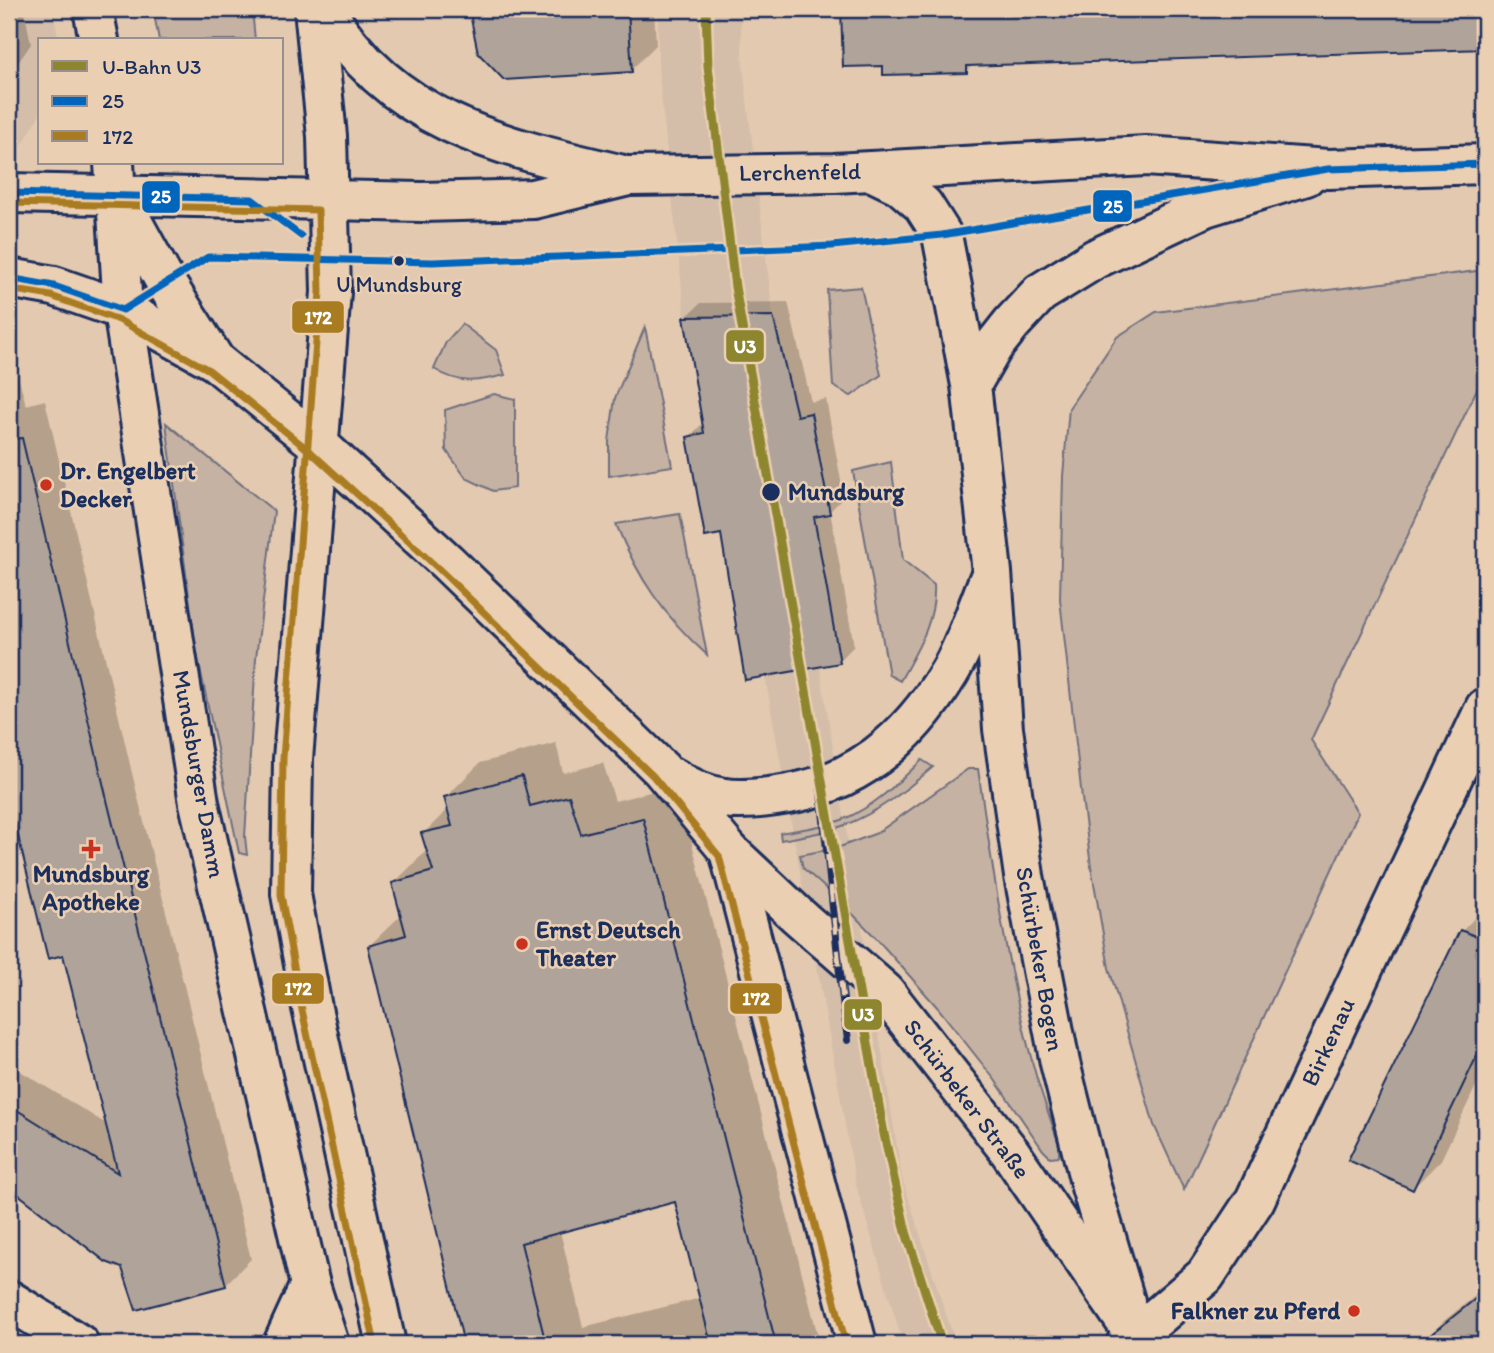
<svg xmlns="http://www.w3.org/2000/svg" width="1494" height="1353" viewBox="0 0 1494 1353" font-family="Itim,sans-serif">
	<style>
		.built { fill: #d4bea9 }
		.green { fill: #c5b2a3; stroke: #707080; stroke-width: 2 }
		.shadow { fill: #0003; fill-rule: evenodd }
		.building { fill: #b0a39a; stroke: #1b2f5e; stroke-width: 2 }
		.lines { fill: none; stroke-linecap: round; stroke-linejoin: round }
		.minor-casing { stroke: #1b2f5e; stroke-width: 44 }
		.major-casing { stroke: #1b2f5e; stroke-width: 44 }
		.minor { stroke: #ebcfb2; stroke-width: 38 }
		.major { stroke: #ebcfb2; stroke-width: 38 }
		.rail-casing { stroke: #1b2f5e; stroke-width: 8 }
		.rail { stroke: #ebcfb2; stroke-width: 5; stroke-dasharray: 16; stroke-linecap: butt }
		.bus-1-casing { stroke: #ebcfb2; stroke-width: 12 }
		.bus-2-casing { stroke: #ebcfb2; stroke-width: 12 }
		.bus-1 { stroke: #0065bd; stroke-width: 7 }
		.bus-2 { stroke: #aa7c21; stroke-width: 7 }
		.metro-1-casing { stroke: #ebcfb2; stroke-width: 14 }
		.metro-1 { stroke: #8d862f; stroke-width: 9 }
		.bus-dot { fill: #1b2f5e; stroke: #ebcfb2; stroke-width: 2.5 }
		.poi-dot { fill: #c8321e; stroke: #ebcfb2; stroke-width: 2.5 }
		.labels { text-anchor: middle; stroke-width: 5; stroke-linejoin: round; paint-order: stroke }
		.bus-label { font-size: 22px; fill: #1b2f5e; stroke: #ebcfb2 }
		.street-label { font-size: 24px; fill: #1b2f5e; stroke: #ebcfb2 }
		.poi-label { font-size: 24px; font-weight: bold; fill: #1b2f5e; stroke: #ebcfb2; text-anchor: start }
		.stop-label { font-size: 24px; font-weight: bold; fill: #1b2f5e; stroke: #ebcfb2; text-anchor: start }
		.line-badge { stroke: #ebcfb2; stroke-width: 2.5 }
		.badge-label { font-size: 19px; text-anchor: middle; font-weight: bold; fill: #fff }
	</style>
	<rect width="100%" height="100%" fill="#e3c9af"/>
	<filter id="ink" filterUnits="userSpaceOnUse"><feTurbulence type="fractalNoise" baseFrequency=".0143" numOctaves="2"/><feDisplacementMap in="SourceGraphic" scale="14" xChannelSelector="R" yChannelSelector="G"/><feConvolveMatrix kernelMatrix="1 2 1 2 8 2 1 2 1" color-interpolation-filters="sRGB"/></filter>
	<g filter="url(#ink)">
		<path class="built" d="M 9,9 L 52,9 L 59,40 L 40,40 L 40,114 L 9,168 Z
			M 658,9 L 740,9 L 743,66 L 773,316 L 685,317 L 658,67 Z
			M 820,667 L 902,1178 L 947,1318 L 957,1344 L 903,1344 L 856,1185 L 765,676 Z"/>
		<path class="green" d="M 153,9 L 252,9 L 255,40 L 159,40 Z
			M 1485,270 L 1485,372 L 1311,740 L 1358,813 L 1184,1190 L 1154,1125 L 1109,968 L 1091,866 L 1082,798 L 1060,599 L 1063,476 L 1069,408 L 1117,337 L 1156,312 Z
			M 861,287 L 881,375 L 851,396 L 833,386 L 827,290 Z
			M 462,324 L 496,350 L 505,375 C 477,382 460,385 434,369 L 446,342 Z
			M 645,327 L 672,466 L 609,476 L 609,441 L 615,398 Z
			M 494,394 L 515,399 L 515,488 L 493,491 L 466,478 L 446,450 L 445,410 Z
			M 166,423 L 274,511 L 256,658 L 245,837 L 247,855 L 239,853 L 196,649 Z
			M 891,462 L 903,560 L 934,585 C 936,621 917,650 900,681 L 889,675 L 853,471 Z
			M 680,514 L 707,655 C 663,615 638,578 616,524 Z
			M 922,760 L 933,767 C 906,790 879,812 845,825 C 825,833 802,836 781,840 L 780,833 C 801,829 825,827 844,819 C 874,807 899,782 922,760 Z
			M 968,769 L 978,769 C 993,872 1008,978 1037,1079 C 1044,1101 1052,1123 1059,1145 L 1059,1156 L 1050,1157 L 1043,1150 L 995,1080 L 938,1008 L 877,939 L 842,903 L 803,868 L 800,855 L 837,848 L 877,833 Z"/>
		<path class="shadow" d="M 9,9 L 24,9 L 31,44 L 9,76 Z
			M 472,9 L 654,9 L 656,45 L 631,70 L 479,52 Z
			M 843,9 L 1485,9 L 1485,48 L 974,64 L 967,71 L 884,64 L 845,66 Z
			M 788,302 L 811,402 L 826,399 L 844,497 L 830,511 L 854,646 L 839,661 L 723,532 L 689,437 L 704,422 L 686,317 L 701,303 Z
			M 9,342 L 26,405 L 45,400 L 132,773 L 251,1259 L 225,1285 L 124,1267 L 107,1261 L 9,1185 L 9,1064 L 108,1125 L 65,953 L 49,957 L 9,787 Z
			M 556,743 L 563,773 L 603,763 L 615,801 L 677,785 L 820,1344 L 467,1344 L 369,946 L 402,914 L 394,883 L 428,849 L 423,834 L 449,808 L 446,797 L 480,763 ZM 677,1200 L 701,1298 L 583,1327 L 560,1231 Z
			M 1485,907 L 1485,1067 L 1441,1160 L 1413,1188 L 1462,931 Z
			M 1485,1288 L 1485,1344 L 1420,1344 L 1445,1320 Z
			M 9,1334 L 25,1344 L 9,1344 Z"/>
		<path class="building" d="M 469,9 L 628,9 L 632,72 L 504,80 L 478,53 Z
			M 841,9 L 1485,9 L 1485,49 L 967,66 L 967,73 L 883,75 L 883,66 L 843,67 Z
			M 773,316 L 797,416 L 811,413 L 830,514 L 814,517 L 840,663 L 745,680 L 721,534 L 705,537 L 687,437 L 704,433 L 684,317 Z
			M 22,438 L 107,800 L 226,1286 L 136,1310 L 122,1268 L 106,1262 L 9,1187 L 9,1105 L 118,1173 L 63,955 L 48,959 L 9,799 L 9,439 Z
			M 522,776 L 530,806 L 569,796 L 581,834 L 643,818 L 776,1344 L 711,1344 L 675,1202 L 521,1243 L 546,1344 L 464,1344 L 368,946 L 406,935 L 392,883 L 433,871 L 421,833 L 452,826 L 444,797 Z
			M 1460,930 L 1485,940 L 1485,1039 L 1413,1190 L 1348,1160 Z
			M 1485,1291 L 1485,1344 L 1419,1344 Z"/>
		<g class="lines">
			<g class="minor-casing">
				<path id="minor" d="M 729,851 L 857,1344
					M 9,1300 L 79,1344
					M 283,1344 L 310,1285
					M 1126,1344 L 1205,1276 L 1255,1200 L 1485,708"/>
			</g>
			<g class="major-casing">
				<path id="major" d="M 93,9 L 99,40
					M 314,9 L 327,136 L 331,292 L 293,759 L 291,894 L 312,1008 L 386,1344
					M 325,9 C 390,122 502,147 619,174
					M 114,163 L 123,310 L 199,803 L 310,1285 L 329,1344
					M 871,171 L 900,185 L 923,205 L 942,235 L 971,385 L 992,572 L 1003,729 L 1024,876 L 1060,1063 L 1091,1187 L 1125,1301
					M 9,193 L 422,202 L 533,199 L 628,176 L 834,173 L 1146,156 L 1328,169 L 1485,164
					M 122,203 L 167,285 L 214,359
					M 9,278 L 54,286 L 123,310 L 215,361 L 319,445 L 447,562 L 661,769 L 729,851 L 797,915 L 885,992 L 1010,1152 L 1141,1344
					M 971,385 L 993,347 L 1012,323 L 1040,293 L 1095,259 L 1205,207 L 1306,176
					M 674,778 C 710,801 735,802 776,796 C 855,786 908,740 949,673 C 966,645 976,610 989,579"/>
			</g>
			<use href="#minor" class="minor"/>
			<use href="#major" class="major"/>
			<g class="rail-casing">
				<path id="rail" d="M 813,727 C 827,831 834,935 848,1040"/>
			</g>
			<use href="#rail" class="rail"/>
			<g class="bus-1-casing">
				<path id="bus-1" d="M 9,193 L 252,199 L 301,236
					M 9,278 L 54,286 L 123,310 L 208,257 L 433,262 L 832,246 L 942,235 L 1328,169 L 1485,164"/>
			</g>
			<g class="bus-2-casing">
				<path id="bus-2" d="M 9,203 L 318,210 L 320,292 L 283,758 L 281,895 L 302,1010 L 375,1344
					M 9,289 L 51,296 L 119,320 L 209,370 L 312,453 L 440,570 L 653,776 L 719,856 L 846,1344"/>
			</g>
			<use href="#bus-1" class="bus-1"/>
			<use href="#bus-2" class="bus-2"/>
			<g class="metro-1-casing">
				<path id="metro-1" d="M 706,9 L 708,66 L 735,287 L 884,1134 L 906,1232 L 942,1344"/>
			</g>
			<use href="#metro-1" class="metro-1"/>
		</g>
	</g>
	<g class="bus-dot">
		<circle cx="399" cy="261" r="6"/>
		<circle cx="771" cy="492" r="10"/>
	</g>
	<g class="poi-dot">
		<circle cx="46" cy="485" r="7"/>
		<path d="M87.5 838.5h7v7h7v7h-7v7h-7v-7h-7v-7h7z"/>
		<circle cx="522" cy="944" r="7"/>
		<circle cx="1354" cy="1311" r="7"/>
	</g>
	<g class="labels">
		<g class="bus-label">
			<text x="399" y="292">U Mundsburg</text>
		</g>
		<g class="street-label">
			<text transform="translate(800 172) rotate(-1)" y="8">Lerchenfeld</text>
			<text transform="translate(199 774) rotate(80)" y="8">Mundsburger Damm</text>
			<text transform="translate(1040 959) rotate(80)" y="8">Schürbeker Bogen</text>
			<text transform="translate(1328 1042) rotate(-65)" y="8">Birkenau</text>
			<text transform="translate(967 1099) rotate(53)" y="8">Schürbeker Straße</text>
		</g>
		<g class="poi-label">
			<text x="60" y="479">Dr. Engelbert<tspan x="60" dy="28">Decker</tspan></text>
			<text x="91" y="882" text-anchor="middle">Mundsburg<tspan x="91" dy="28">Apotheke</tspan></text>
			<text x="536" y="938">Ernst Deutsch<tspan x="536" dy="28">Theater</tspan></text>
			<text x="1340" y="1319" text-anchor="end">Falkner zu Pferd</text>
		</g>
		<g class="stop-label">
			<text x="788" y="500">Mundsburg</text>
		</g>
	</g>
	<g class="line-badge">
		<rect x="141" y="180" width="40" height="34" rx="7" fill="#0065bd"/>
		<rect x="1092" y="189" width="41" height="34" rx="7" fill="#0065bd"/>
		<rect x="291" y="300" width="54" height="34" rx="7" fill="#aa7c21"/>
		<rect x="725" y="329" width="40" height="34" rx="7" fill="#8d862f"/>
		<rect x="271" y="972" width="54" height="33" rx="7" fill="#aa7c21"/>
		<rect x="729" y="982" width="54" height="33" rx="7" fill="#aa7c21"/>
		<rect x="843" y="998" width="40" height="33" rx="7" fill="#8d862f"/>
	</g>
	<g class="badge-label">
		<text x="161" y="203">25</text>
		<text x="1113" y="213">25</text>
		<text x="318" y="324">172</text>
		<text x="745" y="353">U3</text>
		<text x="298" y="995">172</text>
		<text x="756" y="1005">172</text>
		<text x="863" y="1021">U3</text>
	</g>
	<rect width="1494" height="1353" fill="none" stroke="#ebcfb2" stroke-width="35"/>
	<rect x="18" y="18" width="1459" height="1318" fill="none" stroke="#1b2f5e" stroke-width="2.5" filter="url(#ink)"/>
	<rect x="38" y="38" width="245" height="126" fill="#ebcfb2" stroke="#988f90" stroke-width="2"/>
	<rect x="52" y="61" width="35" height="10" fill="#8d862f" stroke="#988f90" stroke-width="2"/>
	<text x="102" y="74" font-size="21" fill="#1b2f5e">U-Bahn U3</text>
	<rect x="52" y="96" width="35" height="10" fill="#0065bd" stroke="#988f90" stroke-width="2"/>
	<text x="102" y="108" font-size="21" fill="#1b2f5e">25</text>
	<rect x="52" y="131" width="35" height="10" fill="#aa7c21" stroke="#988f90" stroke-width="2"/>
	<text x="102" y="144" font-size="21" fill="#1b2f5e">172</text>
</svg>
